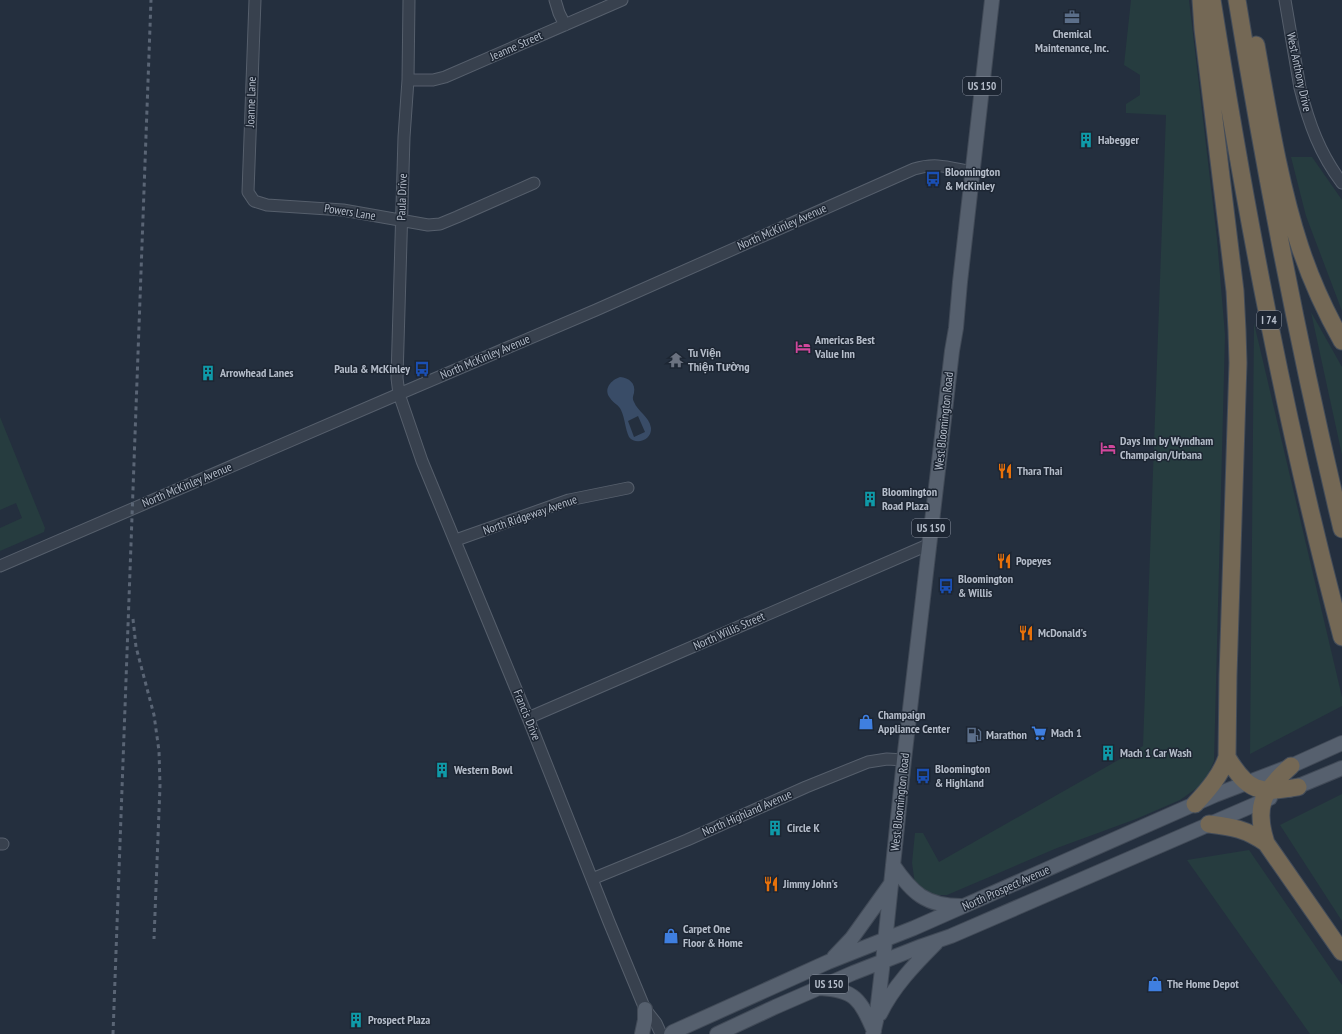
<svg xmlns="http://www.w3.org/2000/svg" width="1342" height="1034" viewBox="0 0 1342 1034" font-family="'PT Sans Narrow',sans-serif">
	<style>
		.green { fill: #263c3f }
		.water { fill: #394c67; fill-rule: evenodd }
		.lines { fill: none; stroke-linecap: round; stroke-linejoin: round }
		.minor-casing { stroke: #565f6c; stroke-width: 13 }
		.major-casing { stroke: #414a57; stroke-width: 16 }
		.highway-casing { stroke: #434c59; stroke-width: 19 }
		.minor { stroke: #38414e; stroke-width: 11 }
		.major { stroke: #56606e; stroke-width: 14 }
		.highway { stroke: #746855; stroke-width: 17 }
		.rail { stroke: #5a6575; stroke-width: 3; stroke-dasharray: 4 4; stroke-linecap: butt }
		.labels { text-anchor: middle; stroke-width: 3; stroke-linejoin: round; paint-order: stroke }
		.shield { fill: #1d2633; stroke: #878f9c; stroke-width: 1 }
		.shield-label { font-size: 11px; font-weight: bold; fill: #b4bcc9 }
		.poi-label { font-size: 12px; font-weight: bold; fill: #b4bcc9; stroke: #1d2633; text-anchor: start }
		.street-label { font-size: 12px; fill: #b4bcc9; stroke: #1d2633 }
	</style>
	<rect width="100%" height="100%" fill="#242f3e"/>
	<path class="green" d="M 1131,0 L 1189,0 L 1217,239 L 1225,335 L 1214,761 L 1204,783 L 1180,800 L 1136,819 L 1057,848 L 947,895 L 929,895 L 915,884 L 912,863 L 915,833 L 923,833 L 939,862 L 1143,746 L 1166,115 L 1126,113 L 1126,104 L 1140,95 L 1140,75 L 1124,65 Z
		M 1291,157 L 1312,157 L 1342,200 L 1342,311 L 1306,216 Z
		M 1311,312 L 1342,367 L 1342,455 Z
		M 1254,323 L 1342,697 L 1342,706 L 1250,754 Z
		M 0,417 L 45,528 L 44,532 L 0,551 L 0,528 L 22,518 L 16,503 L 0,510 Z
		M 1342,794 L 1342,921 L 1280,825 Z
		M 1249,850 L 1342,985 L 1342,1034 L 1310,1034 L 1187,860 Z"/>
	<path class="water" d="M 620,377 C 629,378 636,383 634,393 C 633,396 632,399 634,402 C 638,412 649,416 651,428 C 652,440 636,446 629,437 C 625,429 625,418 621,410 C 619,405 613,403 610,398 C 603,389 611,380 620,377 ZM 638,416 L 645,432 L 634,437 L 628,421 Z"/>
	<g class="lines">
		<g class="minor-casing">
			<path id="minor" d="M 255,0 L 248,192 L 254,201 L 267,205 L 343,210 L 428,225 L 440,224 L 457,217 L 534,183
				M 409,0 L 408,80 L 404,137 L 397,378 L 399,394 L 422,461 L 528,718 L 609,922 L 645,1009 L 656,1023 L 661,1034
				M 555,0 L 559,13 L 565,25
				M 1285,0 L 1300,88 C 1309,124 1320,154 1342,183
				M 408,80 L 433,80 L 445,77 L 622,0
				M 456,540 L 569,500 L 628,488
				M 0,566 L 399,394 L 596,310 L 914,169 C 937,162 950,168 972,172
				M 528,718 L 930,544
				M 0,844 L 3,844
				M 592,879 L 687,840 L 806,787 L 868,762 L 887,759 L 904,760"/>
		</g>
		<g class="major-casing">
			<path id="major" d="M 1289,790 L 1342,768
				M 893,865 C 912,893 926,906 961,906
				M 834,957 L 852,938 L 890,885
				M 820,988 C 855,990 860,999 874,1031
				M 880,1014 C 893,987 915,964 936,943
				M 642,1034 L 645,1020 L 645,1009
				M 671,1034 L 673,1032 L 828,962 L 914,928 L 1215,795 L 1291,766 L 1342,743
				M 717,1034 L 775,1007 L 853,973 L 922,946 L 951,936 L 1270,798
				M 873,1034 L 876,1021 L 883,961 L 904,760 L 952,351 L 956,328 L 960,282 L 992,0"/>
		</g>
		<g class="highway-casing">
			<path id="highway" d="M 1212,0 C 1246,214 1286,427 1342,637
				M 1237,0 C 1266,177 1300,354 1342,529
				M 1256,45 C 1268,112 1279,183 1300,247 C 1311,280 1325,311 1342,341
				M 1227,757 C 1248,792 1259,794 1298,787
				M 1291,766 C 1263,791 1254,806 1266,843 L 1342,952
				M 1195,804 C 1208,790 1221,775 1227,757 L 1228,676 L 1238,363 L 1237,330 L 1235,291 L 1203,29 L 1201,0
				M 1209,824 C 1233,827 1246,829 1266,843"/>
		</g>
		<use href="#minor" class="minor"/>
		<use href="#major" class="major"/>
		<use href="#highway" class="highway"/>
		<path class="rail" d="M 133,619 L 136,647 L 154,715 L 159,751 L 160,786 L 154,939
			M 113,1034 L 151,0"/>
	</g>
	<defs>
		<g id="office-bare" transform="scale(1.2)"><path d="M-6-3h4V-5.5h4V-3h4V5H-6ZM-1-4.5V-3h2v-1.5ZM-6 0V1H6V0Z" fill="#5c6f8a" stroke="#1d2633" stroke-width="2.5" paint-order="stroke"/></g>
		<g id="building-bare" transform="scale(1.2)"><path d="M-4-6H4V6H1V3H-1V6H-4ZM-2.5-4.3h1.7v1.8h-1.7ZM.8-4.3h1.7v1.8H.8ZM-2.5-1h1.7V.8h-1.7ZM.8-1h1.7V.8H.8Z" fill="#0f9aa8" stroke="#1d2633" stroke-width="2.5" paint-order="stroke"/></g>
		<g id="bus-bare" transform="scale(1.2)"><path d="M-5-6H5V4H4V6H2V4H-2V6H-4V4H-5ZM-3.5-4V0h7V-4ZM-3.5 1.2v1.5H-2V1.2ZM2 1.2v1.5H3.5V1.2Z" fill="#1a4fb4" stroke="#1d2633" stroke-width="2.5" paint-order="stroke"/></g>
		<g id="hotel-bare" transform="scale(1.2)"><path d="M-6-4.5h1.5V1H6V5H4.5V3h-9V5H-6ZM-4 0a1.8 1.8 0 1 1 3.6 0ZM.5 0V-2.5h3Q6-2.5 6 0Z" fill="#d1479c" stroke="#1d2633" stroke-width="2.5" paint-order="stroke"/></g>
		<g id="temple-bare" transform="scale(1.2)"><path d="M0-6L5-2H3V0L6.5 2.5H4V6H1.5V3h-3V6H-4V2.5H-6.5L-3 0V-2H-5Z" fill="#6b7280" stroke="#1d2633" stroke-width="2.5" paint-order="stroke"/></g>
		<g id="restaurant-bare" transform="scale(1.2)"><path d="M-5-6h1v4h1v-4h1v4h1v-4h1v5L-1.5 .5V6h-2V.5L-5-1ZM5-6V6H3V1.5H1.5Q1.5-4 5-6Z" fill="#e8710a" stroke="#1d2633" stroke-width="2.5" paint-order="stroke"/></g>
		<g id="shop-bare" transform="scale(1.2)"><path d="M-5-2.5h2.3a2.7 3.5 0 0 1 5.4 0H5L5.5 6h-11ZM-1.5-2.5h3a1.5 2.3 0 0 0-3 0Z" fill="#3f7fe0" stroke="#1d2633" stroke-width="2.5" paint-order="stroke"/></g>
		<g id="supermarket-bare" transform="scale(1.2)"><path d="M-6-5.5h2.5l.6 2H6L4.5 2H-2.5L-4.4-4H-6ZM-1.5 3.2a1.3 1.3 0 1 0 .1 0ZM3 3.2a1.3 1.3 0 1 0 .1 0Z" fill="#3f7fe0" stroke="#1d2633" stroke-width="2.5" paint-order="stroke"/></g>
		<g id="fuel-bare" transform="scale(1.2)"><path d="M-5.5-6h7V0h2V4h1.3V-2.5L3-4.5l.8-.8L6-3V5H2.5V1h-1V6h-7ZM-4.2-4.7v3.2H.2V-4.7Z" fill="#5c6f8a" stroke="#1d2633" stroke-width="2.5" paint-order="stroke"/></g>
	</defs>
	<g fill-rule="evenodd">
		<use href="#office-bare" x="1072" y="17"/>
		<use href="#building-bare" x="1086" y="140"/>
		<use href="#bus-bare" x="933" y="179"/>
		<use href="#hotel-bare" x="803" y="347"/>
		<use href="#temple-bare" x="676" y="360"/>
		<use href="#bus-bare" x="422" y="369"/>
		<use href="#building-bare" x="208" y="373"/>
		<use href="#hotel-bare" x="1108" y="448"/>
		<use href="#restaurant-bare" x="1005" y="471"/>
		<use href="#building-bare" x="870" y="499"/>
		<use href="#restaurant-bare" x="1004" y="561"/>
		<use href="#bus-bare" x="946" y="586"/>
		<use href="#restaurant-bare" x="1026" y="633"/>
		<use href="#shop-bare" x="866" y="722"/>
		<use href="#supermarket-bare" x="1039" y="733"/>
		<use href="#fuel-bare" x="974" y="735"/>
		<use href="#building-bare" x="1108" y="753"/>
		<use href="#building-bare" x="442" y="770"/>
		<use href="#bus-bare" x="923" y="776"/>
		<use href="#building-bare" x="775" y="828"/>
		<use href="#restaurant-bare" x="771" y="884"/>
		<use href="#shop-bare" x="671" y="936"/>
		<use href="#shop-bare" x="1155" y="984"/>
		<use href="#building-bare" x="356" y="1020"/>
	</g>
	<g class="labels">
		<g class="shield">
			<rect x="963" y="77" width="38" height="18" rx="3"/>
			<rect x="1257" y="311" width="24" height="18" rx="3"/>
			<rect x="912" y="519" width="38" height="18" rx="3"/>
			<rect x="810" y="975" width="38" height="18" rx="3"/>
		</g>
		<g class="shield-label">
			<text x="982" y="90">US 150</text>
			<text x="1269" y="324">I 74</text>
			<text x="931" y="532">US 150</text>
			<text x="829" y="988">US 150</text>
		</g>
		<g class="poi-label">
			<text x="1072" y="38" text-anchor="middle">Chemical<tspan x="1072" dy="14">Maintenance, Inc.</tspan></text>
			<text x="1098" y="144">Habegger</text>
			<text x="945" y="176">Bloomington<tspan x="945" dy="14">&amp; McKinley</tspan></text>
			<text x="815" y="344">Americas Best<tspan x="815" dy="14">Value Inn</tspan></text>
			<text x="688" y="357">Tu Viện<tspan x="688" dy="14">Thiện Tường</tspan></text>
			<text x="410" y="373" text-anchor="end">Paula &amp; McKinley</text>
			<text x="220" y="377">Arrowhead Lanes</text>
			<text x="1120" y="445">Days Inn by Wyndham<tspan x="1120" dy="14">Champaign/Urbana</tspan></text>
			<text x="1017" y="475">Thara Thai</text>
			<text x="882" y="496">Bloomington<tspan x="882" dy="14">Road Plaza</tspan></text>
			<text x="1016" y="565">Popeyes</text>
			<text x="958" y="583">Bloomington<tspan x="958" dy="14">&amp; Willis</tspan></text>
			<text x="1038" y="637">McDonald's</text>
			<text x="878" y="719">Champaign<tspan x="878" dy="14">Appliance Center</tspan></text>
			<text x="1051" y="737">Mach 1</text>
			<text x="986" y="739">Marathon</text>
			<text x="1120" y="757">Mach 1 Car Wash</text>
			<text x="935" y="773">Bloomington<tspan x="935" dy="14">&amp; Highland</tspan></text>
			<text x="454" y="774">Western Bowl</text>
			<text x="787" y="832">Circle K</text>
			<text x="783" y="888">Jimmy John's</text>
			<text x="683" y="933">Carpet One<tspan x="683" dy="14">Floor &amp; Home</tspan></text>
			<text x="1167" y="988">The Home Depot</text>
			<text x="368" y="1024">Prospect Plaza</text>
		</g>
		<g class="street-label">
			<text transform="translate(516 46) rotate(-24)" y="4">Jeanne Street</text>
			<text transform="translate(1299 72) rotate(78)" y="4">West Anthony Drive</text>
			<text transform="translate(251 102) rotate(-88)" y="4">Joanne Lane</text>
			<text transform="translate(402 197) rotate(-88)" y="4">Paula Drive</text>
			<text transform="translate(350 212) rotate(9)" y="4">Powers Lane</text>
			<text transform="translate(782 227) rotate(-24)" y="4">North McKinley Avenue</text>
			<text transform="translate(485 357) rotate(-23)" y="4">North McKinley Avenue</text>
			<text transform="translate(944 421) rotate(-84)" y="4">West Bloomington Road</text>
			<text transform="translate(187 485) rotate(-23)" y="4">North McKinley Avenue</text>
			<text transform="translate(530 515) rotate(-19)" y="4">North Ridgeway Avenue</text>
			<text transform="translate(729 631) rotate(-24)" y="4">North Willis Street</text>
			<text transform="translate(527 715) rotate(68)" y="4">Francis Drive</text>
			<text transform="translate(900 802) rotate(-84)" y="4">West Bloomington Road</text>
			<text transform="translate(747 813) rotate(-24)" y="4">North Highland Avenue</text>
			<text transform="translate(1006 888) rotate(-24)" y="4">North Prospect Avenue</text>
		</g>
	</g>
</svg>
